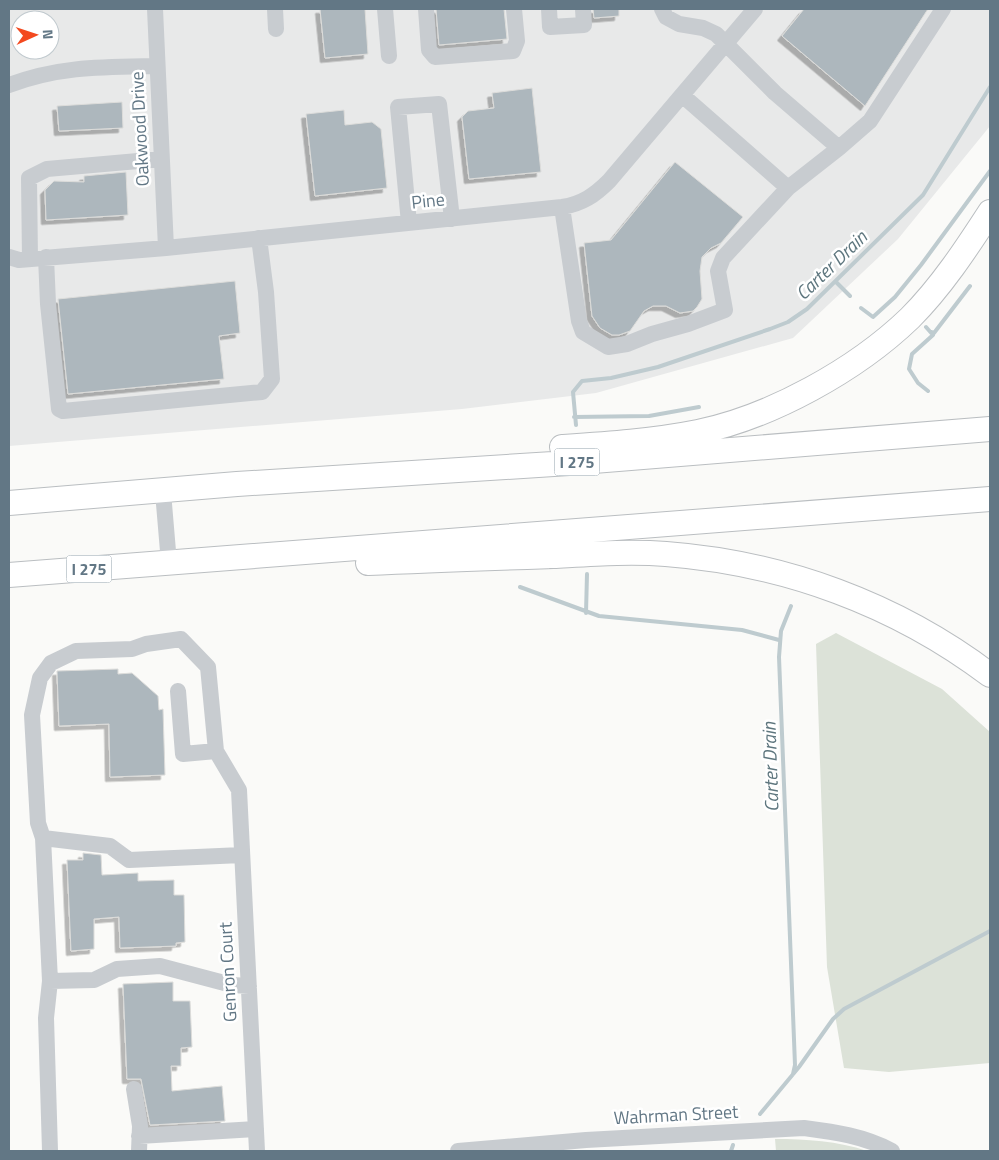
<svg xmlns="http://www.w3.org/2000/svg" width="999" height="1160" viewBox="0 0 999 1160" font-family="'Titillium Web',sans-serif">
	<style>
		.built { fill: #e8e9e9; fill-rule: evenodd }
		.green { fill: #dce2d8 }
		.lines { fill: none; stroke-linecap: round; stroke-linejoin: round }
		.stream { stroke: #becbcf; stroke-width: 4 }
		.building { fill: #adb7bd; stroke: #dcdcda; filter: url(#shadow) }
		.highway-casing { stroke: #babec1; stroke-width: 26 }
		.minor { stroke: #c8ccd0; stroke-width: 16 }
		.highway { stroke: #fff; stroke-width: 24 }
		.labels { text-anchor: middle; stroke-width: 5; stroke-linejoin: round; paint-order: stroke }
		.shield { fill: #fff; stroke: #91a0aa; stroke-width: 1 }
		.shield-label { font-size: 16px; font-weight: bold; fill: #627785 }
		.street-label { font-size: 18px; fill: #627785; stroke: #fff }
		.water-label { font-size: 19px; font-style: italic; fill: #5e767e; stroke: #fff }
	</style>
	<defs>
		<filter id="shadow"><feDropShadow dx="-4.5" dy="4.5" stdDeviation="0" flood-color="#0004"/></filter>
	</defs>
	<rect width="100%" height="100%" fill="#fafaf8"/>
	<path class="built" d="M 9,9 L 990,9 L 990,126 L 898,239 L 793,338 L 596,393 L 462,409 L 9,446 ZM 20,20 L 50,20 L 50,50 L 20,50 Z"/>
	<path class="green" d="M 836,633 L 942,689 L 990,732 L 990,1063 L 889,1072 L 844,1068 L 827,967 L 816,644 Z
		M 775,1139 C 806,1139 838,1141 867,1151 L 776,1151 Z"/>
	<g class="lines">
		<path class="stream" d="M 836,282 L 850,296
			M 861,308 L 873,317 L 895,297 L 921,265 L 990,171
			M 926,327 L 933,335 L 912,354 L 909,369 L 918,383 L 928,391
			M 931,332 L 934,333 L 970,286
			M 574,417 L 649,416 L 699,407
			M 576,425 L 573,392 L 582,381 L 611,378 L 658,367 L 770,329 L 788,322 L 807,309 L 923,195 L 990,87
			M 520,587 L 599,616 L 742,630 L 779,640
			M 791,606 L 781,631 L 779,657 L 795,1065 L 793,1074
			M 586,613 L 587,574
			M 760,1114 L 799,1067 L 833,1019 L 844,1009 L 990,931
			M 731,1151 L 733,1145"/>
	</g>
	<path class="building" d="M 320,9 L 365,9 L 368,54 L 325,58 Z
		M 436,9 L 504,9 L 507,39 L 439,45 Z
		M 593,9 L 619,9 L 619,16 L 594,18 Z
		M 804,9 L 928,9 L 865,106 L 782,36 Z
		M 532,88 L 541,172 L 469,179 L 462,117 L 468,111 L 494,108 L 492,93 Z
		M 122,102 L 123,128 L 59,131 L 57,106 Z
		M 344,110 L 345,125 L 372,122 L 381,129 L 387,188 L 315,196 L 306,114 Z
		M 675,162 L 743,217 L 721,243 L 711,248 L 702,257 L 700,271 L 702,299 L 697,307 L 693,311 L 680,313 L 666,306 L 653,306 L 644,311 L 630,331 L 619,335 L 612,335 L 600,328 L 592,316 L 584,243 L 611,240 Z
		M 126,172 L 128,215 L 46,220 L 45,190 L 54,181 L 84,182 L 84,176 Z
		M 235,281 L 240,333 L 219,336 L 224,379 L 68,394 L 58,299 Z
		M 118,669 L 118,674 L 132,673 L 158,696 L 159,710 L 163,709 L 165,775 L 110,777 L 109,724 L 59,726 L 57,671 Z
		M 83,853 L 101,855 L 102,875 L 138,873 L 138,881 L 174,880 L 174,895 L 184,895 L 185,942 L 176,943 L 176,946 L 120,948 L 119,917 L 94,919 L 94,949 L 71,951 L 67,860 L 83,860 Z
		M 173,982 L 173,1001 L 190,1001 L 192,1047 L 181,1048 L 181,1066 L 171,1066 L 172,1091 L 222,1086 L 225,1121 L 150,1125 L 141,1079 L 127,1079 L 123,984 Z"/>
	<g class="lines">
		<g class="highway-casing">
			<path id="highway" d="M 562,447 C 607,444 653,441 698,432 C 771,417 856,370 910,318 C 941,287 966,249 990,212
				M 9,503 L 237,484 L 569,463 L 990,429
				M 368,563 C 430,560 492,558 553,556 C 590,554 629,551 666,554 C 784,563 896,604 990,675
				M 9,575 L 990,499"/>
		</g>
		<path class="minor" d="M 155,9 L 166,248
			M 275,9 L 276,29
			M 385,9 L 389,56
			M 426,9 L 429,50 L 435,57 L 513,51 L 517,41 L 514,9
			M 549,9 L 550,27 L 584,25 L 583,9
			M 662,9 L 666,17 L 679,24 L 703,28 L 716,34 L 775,93 L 839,148 L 870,121 L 943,9
			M 9,85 C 60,66 103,67 156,66
			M 788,188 L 839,148
			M 562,207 L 579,321 L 583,332 L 608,347 L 627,344 L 652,334 L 688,324 L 725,310 L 718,271 L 723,258 L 788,188 L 682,95
			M 409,223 L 398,107 L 439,104 L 452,219
			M 9,257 L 19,260 L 166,248 L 562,207 C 582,204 595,195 609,181 L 755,9
			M 46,257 L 48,304 L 59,409 L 63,411 L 262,392 L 272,379 L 266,292 L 259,238
			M 30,259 L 29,178 L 47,169 L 161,159
			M 163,492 L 169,563
			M 178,691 L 183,754 L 216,751
			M 43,838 L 50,981 L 94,980 L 117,969 L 160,966 L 232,985 L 249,986
			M 242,855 L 129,860 L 110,846 L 43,838 L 38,823 L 32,715 L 40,678 L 51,663 L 76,651 L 132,649 L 146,644 L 181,639 L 208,667 L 216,751 L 239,790 L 257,1151
			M 50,981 L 46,1018 L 50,1151
			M 134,1089 L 140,1126 L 139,1151
			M 139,1136 L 256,1129
			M 458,1151 L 586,1140 L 804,1128 C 835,1132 864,1136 892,1151"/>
		<use href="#highway" class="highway"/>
	</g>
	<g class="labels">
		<g class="shield">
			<rect x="554.5" y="448.5" width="45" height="27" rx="4"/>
			<rect x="66.5" y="555.5" width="45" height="27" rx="4"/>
		</g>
		<g class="shield-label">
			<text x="577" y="468">I 275</text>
			<text x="89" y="575">I 275</text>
		</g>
		<g class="street-label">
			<text transform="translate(140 129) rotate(-93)" y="6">Oakwood Drive</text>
			<text transform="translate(428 201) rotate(-6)" y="6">Pine</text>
			<text transform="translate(228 972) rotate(-93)" y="6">Genron Court</text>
			<text transform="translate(676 1115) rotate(-3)" y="6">Wahrman Street</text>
		</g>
		<g class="water-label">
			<text transform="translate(831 265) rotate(-44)" y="7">Carter Drain</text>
			<text transform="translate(770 767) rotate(-92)" y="7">Carter Drain</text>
		</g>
	</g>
	<rect width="999" height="1160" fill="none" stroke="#627785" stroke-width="20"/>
	<g transform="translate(35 35) rotate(87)"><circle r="24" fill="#ffffff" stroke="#c0c9ce"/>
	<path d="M0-4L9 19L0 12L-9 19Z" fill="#f3491f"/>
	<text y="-8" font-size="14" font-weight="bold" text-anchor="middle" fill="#627785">N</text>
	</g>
</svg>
